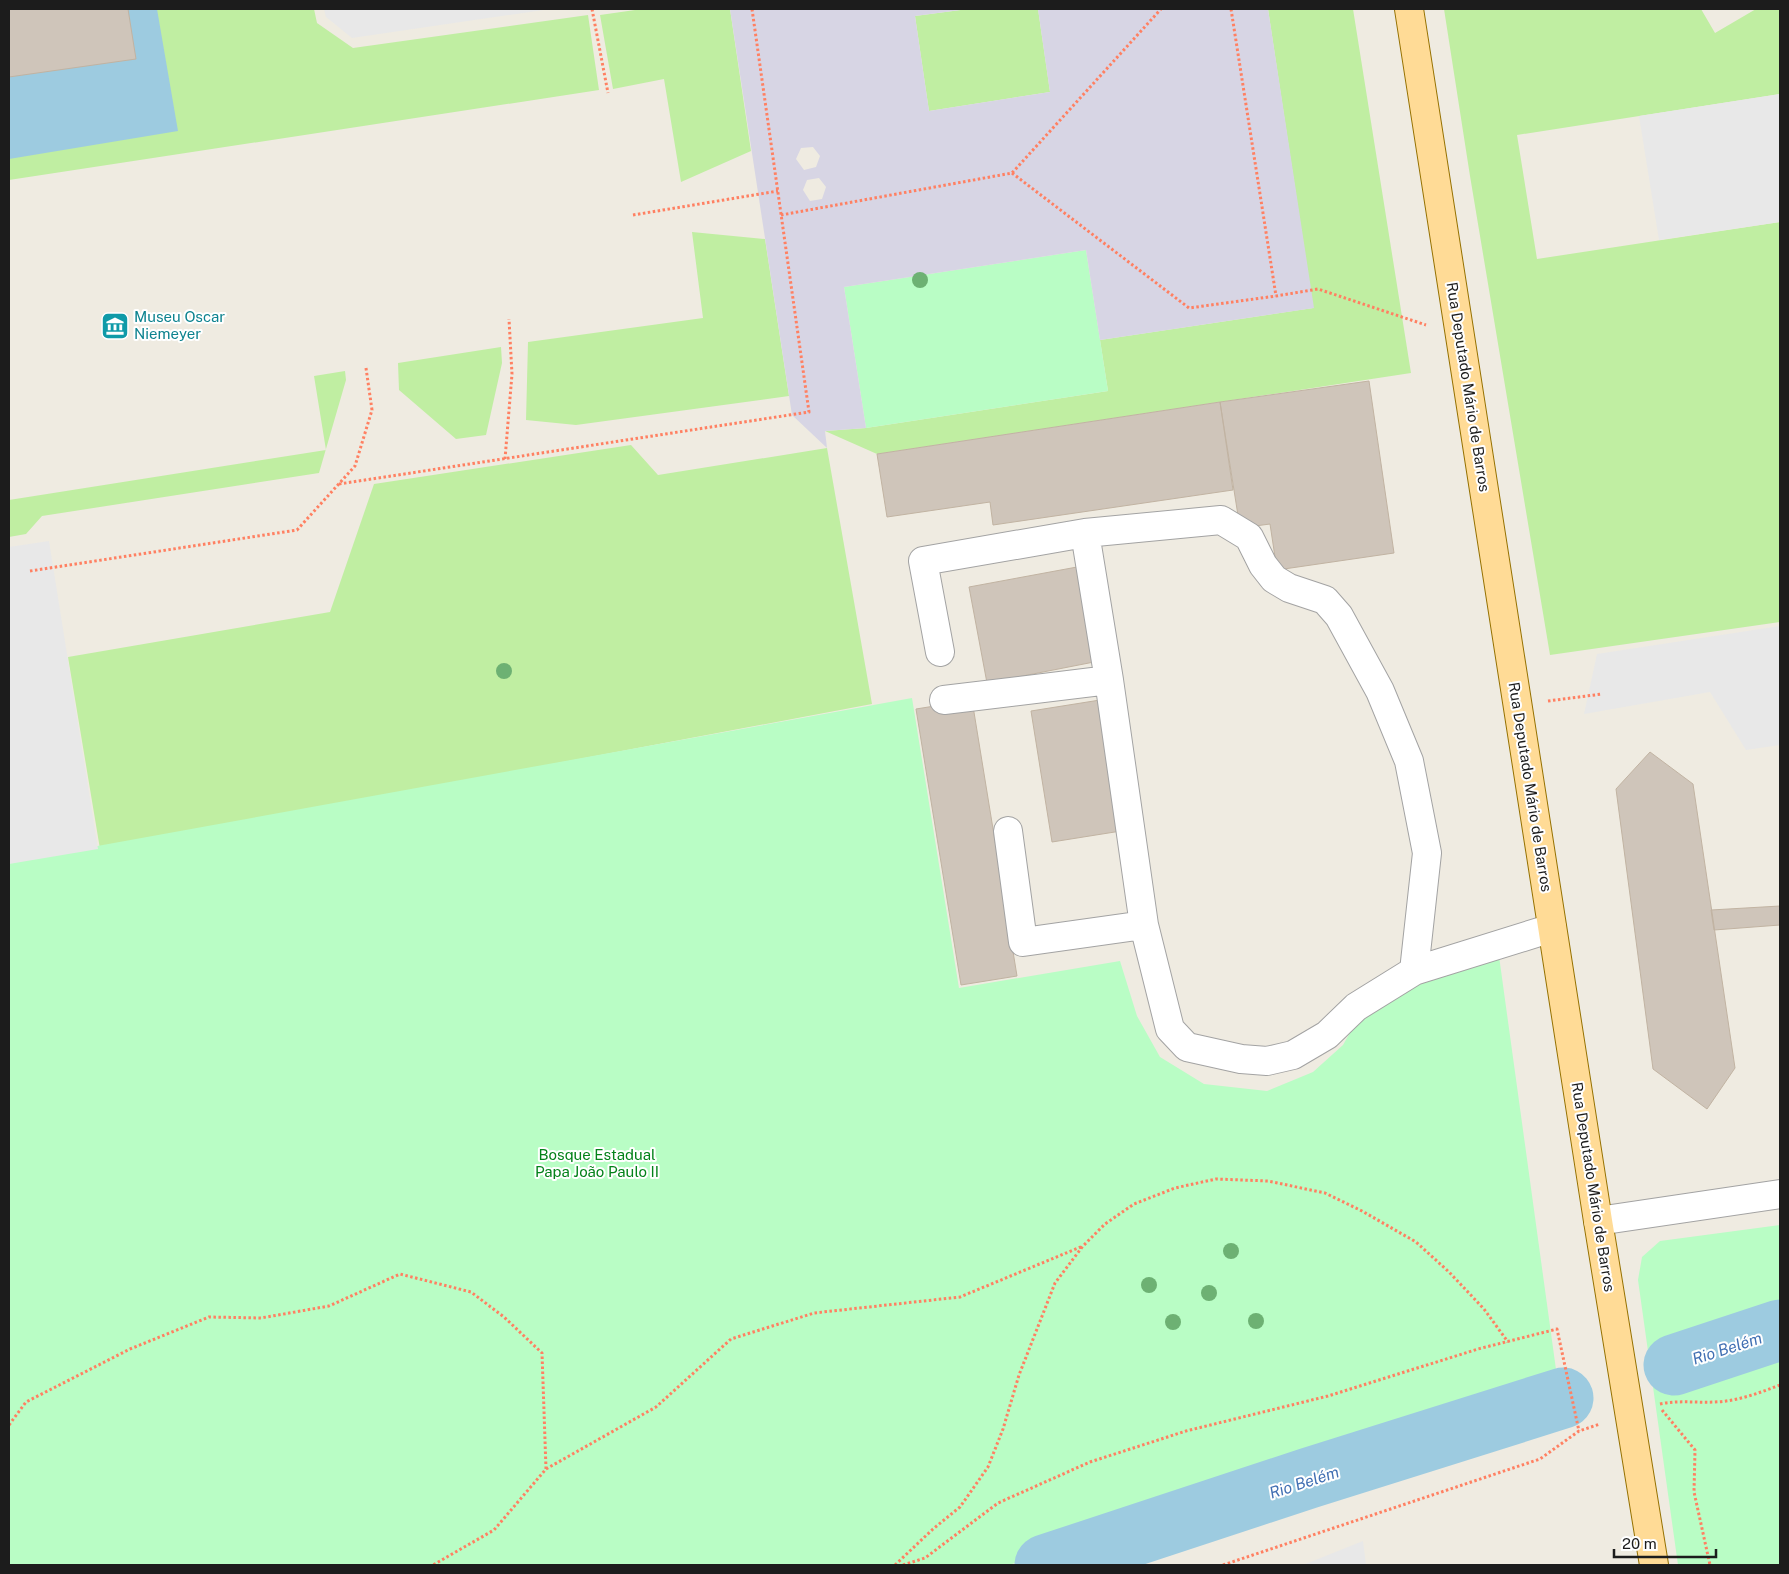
<svg xmlns="http://www.w3.org/2000/svg" width="1789" height="1574" viewBox="0 0 1789 1574" font-family="'Public Sans',sans-serif">
	<style>
		.grass { fill: #c0eea2 }
		.park { fill: #b9fdc5 }
		.parking { fill: #e8e8e8 }
		.plaza { fill: #d7d5e4; fill-rule: evenodd }
		.water { fill: #9dcbe0 }
		.lines { fill: none; stroke-linecap: round; stroke-linejoin: round }
		.river { stroke: #9dcbe0; stroke-width: 61 }
		.building { fill: #cfc5ba; stroke: #c1b3a2 }
		.minor-casing { stroke: #a3a3a3; stroke-width: 30 }
		.major-casing { stroke: #957100; stroke-width: 30 }
		.path { stroke: #ff8062; stroke-width: 3; stroke-dasharray: 2.5 2.5; stroke-linecap: butt }
		.minor { stroke: #fff; stroke-width: 28 }
		.major { stroke: #ffdb96; stroke-width: 28 }
		.tree { fill: #6db173 }
		.labels { text-anchor: middle; stroke-width: 4; stroke-linejoin: round; paint-order: stroke }
		.culture-label { font-size: 15px; fill: #0d838f; stroke: #fff; text-anchor: start }
		.street-label { font-size: 15px; fill: #1c1c1c; stroke: #fff }
		.park-label { font-size: 15px; fill: #038219; stroke: #fff }
		.water-label { font-size: 16px; font-style: italic; fill: #4270b3; stroke: #fff }
	</style>
	<rect width="100%" height="100%" fill="#efebe1"/>
	<path class="grass" d="M 9,9 L 314,9 L 317,23 L 353,48 L 588,15 L 599,90 L 9,180 Z
		M 642,9 L 730,9 L 751,151 L 681,182 L 664,79 L 613,89 L 600,15 Z
		M 968,9 L 1038,9 L 1050,92 L 929,111 L 915,16 Z
		M 1268,9 L 1353,9 L 1411,373 L 877,454 L 825,431 L 866,428 L 1108,391 L 1100,340 L 1313,308 Z
		M 1444,9 L 1701,9 L 1715,33 L 1756,9 L 1780,9 L 1780,94 L 1517,135 L 1537,259 L 1780,222 L 1780,622 L 1550,655 L 1470,176 Z
		M 692,232 L 765,239 L 789,396 L 576,425 L 526,420 L 528,342 L 703,318 Z
		M 501,347 L 502,363 L 486,435 L 456,439 L 399,390 L 398,363 Z
		M 345,371 L 346,380 L 319,473 L 42,516 L 26,534 L 9,537 L 9,500 L 326,450 L 314,376 Z
		M 631,445 L 658,475 L 827,448 L 872,704 L 100,849 L 68,657 L 330,612 L 374,484 Z"/>
	<path class="park" d="M 1086,250 L 1108,391 L 866,428 L 844,287 Z
		M 912,698 L 959,988 L 1120,961 L 1137,1016 L 1160,1057 L 1204,1084 L 1267,1091 L 1313,1072 L 1343,1045 L 1361,1013 L 1438,970 L 1499,956 L 1558,1384 L 1009,1565 L 9,1565 L 9,862 Z
		M 1780,1225 L 1780,1565 L 1678,1565 L 1638,1280 L 1642,1257 L 1660,1241 Z"/>
	<path class="parking" d="M 324,9 L 550,9 L 352,38 L 326,17 Z
		M 1780,94 L 1780,222 L 1659,240 L 1639,116 Z
		M 49,541 L 98,849 L 9,864 L 9,547 Z
		M 1780,626 L 1780,745 L 1746,750 L 1710,692 L 1584,714 L 1597,654 Z
		M 1363,1541 L 1366,1565 L 1303,1565 Z"/>
	<path class="plaza" d="M 730,9 L 968,9 L 915,16 L 929,111 L 1050,92 L 1038,9 L 1268,9 L 1314,308 L 1100,340 L 1086,250 L 844,287 L 866,428 L 825,431 L 827,448 L 792,415 ZM 813,147 L 820,156 L 816,167 L 804,170 L 796,159 L 801,148 ZM 819,178 L 826,187 L 822,199 L 810,201 L 803,190 L 807,180 Z"/>
	<path class="water" d="M 9,9 L 157,9 L 178,131 L 9,159 Z"/>
	<g class="lines">
		<path class="river" d="M 1674,1365 L 1780,1330
			M 1045,1565 L 1309,1478 L 1563,1398"/>
	</g>
	<path class="building" d="M 9,9 L 128,9 L 136,59 L 9,77 Z
		M 1369,381 L 1394,553 L 1277,570 L 1270,524 L 1240,528 L 1220,402 Z
		M 1220,402 L 1233,490 L 993,525 L 990,502 L 887,517 L 877,454 Z
		M 1077,567 L 1094,662 L 987,683 L 969,587 Z
		M 972,700 L 1017,976 L 961,985 L 916,709 Z
		M 1100,700 L 1121,831 L 1052,842 L 1031,711 Z
		M 1650,752 L 1693,784 L 1735,1068 L 1707,1109 L 1653,1069 L 1616,789 Z
		M 1780,906 L 1780,925 L 1714,930 L 1711,910 Z"/>
	<g class="lines">
		<g class="minor-casing">
			<path id="minor" d="M 940,652 L 923,561 L 1085,533 L 1221,520 L 1249,537 L 1263,565 L 1274,579 L 1289,588 L 1325,600 L 1339,616 L 1380,691 L 1409,761 L 1427,853 L 1414,971
				M 1109,680 L 1144,925
				M 944,700 L 1109,680 L 1085,533
				M 1008,831 L 1023,942 L 1144,925 L 1170,1029 L 1187,1047 L 1241,1059 L 1267,1061 L 1293,1055 L 1327,1035 L 1356,1007 L 1414,971 L 1552,928
				M 1598,1221 L 1780,1194"/>
		</g>
		<g class="major-casing">
			<path id="major" d="M 1409,9 L 1598,1221 L 1654,1565"/>
		</g>
		<path class="path" d="M 592,9 L 608,93
			M 1231,9 L 1276,296
			M 1012,173 L 1189,308 L 1276,296 L 1318,289 L 1426,325
			M 633,215 L 778,191
			M 781,215 L 1012,173 L 1161,9
			M 505,459 L 512,374 L 509,319
			M 339,484 L 809,412 L 752,9
			M 30,571 L 297,530 L 355,466 L 372,410 L 366,368
			M 1548,701 L 1602,694
			M 1660,1404 C 1679,1400 1696,1403 1715,1402 C 1738,1401 1759,1393 1780,1385
			M 1662,1410 L 1695,1450 L 1694,1492 L 1710,1565
			M 9,1425 L 26,1402 L 130,1349 L 209,1317 L 261,1318 L 329,1306 L 400,1274 L 471,1292 L 504,1317 L 542,1353 L 546,1469 L 494,1530 L 433,1565
			M 546,1469 L 656,1407 L 731,1339 L 814,1313 L 960,1297 L 1083,1246
			M 895,1565 L 933,1529 L 960,1507 L 988,1467 L 1003,1429 L 1019,1375 L 1055,1283 L 1083,1246 L 1105,1224 L 1134,1204 L 1175,1188 L 1216,1179 L 1268,1181 L 1325,1193 L 1362,1211 L 1416,1242 L 1449,1272 L 1484,1309 L 1508,1342
			M 903,1565 L 925,1558 L 998,1503 L 1090,1462 L 1186,1431 L 1328,1396 L 1478,1349 L 1557,1329 L 1579,1431
			M 1223,1565 L 1540,1459 L 1579,1431 L 1600,1424"/>
		<use href="#minor" class="minor"/>
		<use href="#major" class="major"/>
	</g>
	<g class="tree">
		<circle cx="920" cy="280" r="8"/>
		<circle cx="504" cy="671" r="8"/>
		<circle cx="1231" cy="1251" r="8"/>
		<circle cx="1149" cy="1285" r="8"/>
		<circle cx="1209" cy="1293" r="8"/>
		<circle cx="1256" cy="1321" r="8"/>
		<circle cx="1173" cy="1322" r="8"/>
	</g>
	<defs>
		<g id="museum-square" transform="scale(1.4375)"><rect x="-9" y="-9" width="18" height="18" rx="4" fill="#0f9aa8" stroke="#fff"/><path d="M0-6L6-3V-2H-6V-3ZM-5-1h2V3h-2ZM-1-1h2V3h-2ZM3-1h2V3H3ZM-6 4H6V6H-6Z" fill="#fff"/></g>
	</defs>
	<g fill-rule="evenodd">
		<use href="#museum-square" x="115" y="326"/>
	</g>
	<g class="labels">
		<g class="culture-label">
			<text x="134" y="322">Museu Oscar<tspan x="134" dy="17">Niemeyer</tspan></text>
		</g>
		<g class="street-label">
			<text transform="translate(1468 387) rotate(81)" y="5">Rua Deputado Mário de Barros</text>
			<text transform="translate(1530 787) rotate(81)" y="5">Rua Deputado Mário de Barros</text>
			<text transform="translate(1593 1187) rotate(81)" y="5">Rua Deputado Mário de Barros</text>
		</g>
		<g class="park-label">
			<text x="597" y="1160">Bosque Estadual<tspan x="597" dy="17">Papa João Paulo II</tspan></text>
		</g>
		<g class="water-label">
			<text transform="translate(1727 1348) rotate(-18)" y="6">Rio Belém</text>
			<text transform="translate(1304 1482) rotate(-18)" y="6">Rio Belém</text>
		</g>
	</g>
	<rect width="1789" height="1574" fill="none" stroke="#1c1c1c" stroke-width="20"/>
	<path d="M1614 1549v8h102v-8" fill="none" stroke="#1c1c1c" stroke-width="2.5"/>
	<text x="1622" y="1549" font-size="15" fill="#1c1c1c" stroke="#ffffff" stroke-width="4" paint-order="stroke">20 m</text>
</svg>
